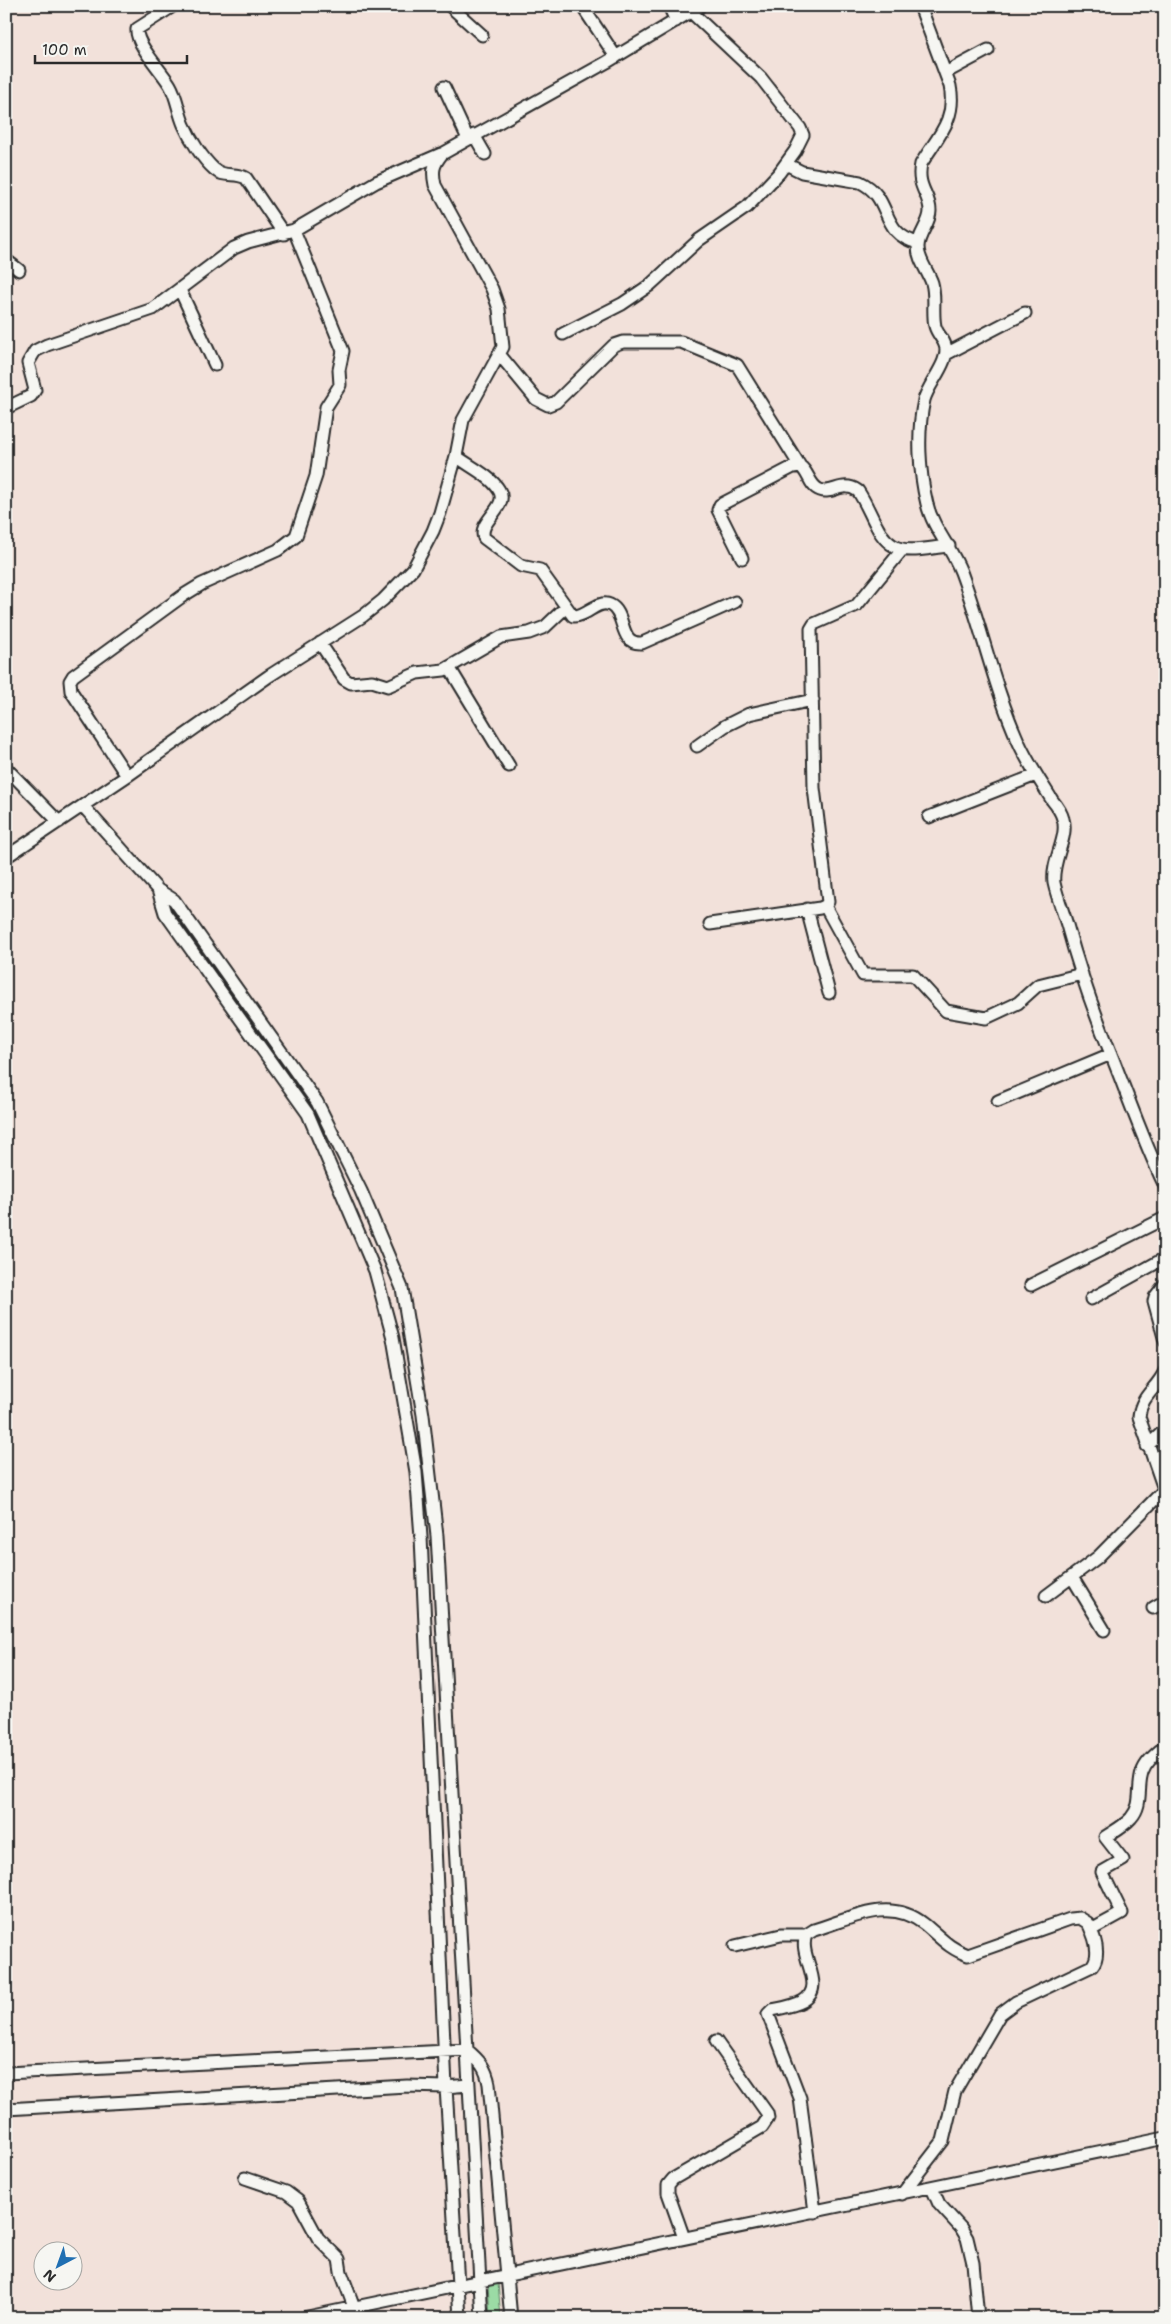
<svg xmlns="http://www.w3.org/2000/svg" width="1171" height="2324" viewBox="0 0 1171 2324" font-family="'Shantell Sans',sans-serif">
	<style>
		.grass { fill: #9bdba5; stroke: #638368 }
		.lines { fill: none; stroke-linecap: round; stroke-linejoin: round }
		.minor-casing { stroke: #2b2b2b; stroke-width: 15 }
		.minor { stroke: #f6f6f2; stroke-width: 11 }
	</style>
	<rect width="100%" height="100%" fill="#f2e1da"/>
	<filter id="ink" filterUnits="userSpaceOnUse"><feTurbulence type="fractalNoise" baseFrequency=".02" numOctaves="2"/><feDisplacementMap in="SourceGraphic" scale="10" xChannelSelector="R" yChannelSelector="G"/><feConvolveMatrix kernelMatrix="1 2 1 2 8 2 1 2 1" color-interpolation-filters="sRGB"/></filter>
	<g filter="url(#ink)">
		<path class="grass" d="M 498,2283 L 501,2318 L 490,2318 L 488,2284 Z"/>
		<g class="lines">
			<g class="minor-casing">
				<path id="minor" d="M 173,6 L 137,29 C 135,44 162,71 170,85 C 177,97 178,111 184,125 C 190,139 202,158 214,169 C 223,178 235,172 246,178 L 284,234
					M 450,6 L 482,35
					M 582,6 L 616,57
					M 669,6 L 676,21
					M 920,6 L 950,86 C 957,120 937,137 921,164 C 916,187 930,194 930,211 C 930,224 918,234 918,247 C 918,260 928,271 932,283 C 936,297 932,312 935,326 C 937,334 943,338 945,345 C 951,360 928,384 924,400 C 917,432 919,472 927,504 C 933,529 952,548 961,572 C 982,628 994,688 1019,743 C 1028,763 1041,782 1052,800 C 1057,806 1061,811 1063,819 C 1069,837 1051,861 1054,883 C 1057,897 1063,911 1067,925 C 1079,969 1094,1012 1111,1054 C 1129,1099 1144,1143 1165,1186
					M 945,73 L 988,50
					M 444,87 L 468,139
					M 474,135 L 485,154
					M 786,164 L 802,172 L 860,182 C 894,198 878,233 918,243
					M 6,260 L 19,270
					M 180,290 L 215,365
					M 563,334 L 622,304 L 650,285 L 699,240 L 747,207 L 779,173 L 795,151 L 803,135 L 800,128 L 761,78 L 691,12
					M 499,354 L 536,399 L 548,405 L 556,402 L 614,345 L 623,342 L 681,342 L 737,365 L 800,466
					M 946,354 L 1025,313
					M 6,408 L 31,396 L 35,390 L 28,363 L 35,351 L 47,345 L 153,309 L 234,248 L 248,242 L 294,230 L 376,182 L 441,154
					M 456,456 C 469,466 491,476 499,490 C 510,507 477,521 484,538 L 521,566 L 540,570 L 573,616 C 586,617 598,599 610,605 C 627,613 618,645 642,643 L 735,602
					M 742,558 L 718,510 L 720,505 L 793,467 L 800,466 C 809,472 809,486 820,490 C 833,495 842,480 858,491 C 865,501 870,514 876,525 C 893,560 916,549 949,546
					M 320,643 L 344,679 L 351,683 L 372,681 L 388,686 L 417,673 L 444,670 L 501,637 L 529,633 L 545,627 L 566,607
					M 449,667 L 509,766
					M 697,746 L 725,726 L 749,714 L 813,700
					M 6,768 L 59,822
					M 127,776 L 71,691 L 70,681 L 73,676 L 184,595 L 202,584 L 278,550 L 296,536 L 316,476 L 326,407 L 340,385 L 339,370 L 343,351 L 294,230
					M 83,806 L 158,890 L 174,900 L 317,1102 L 361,1191 L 402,1288 L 423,1415 L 437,1536 L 467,2050 C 480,2061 486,2068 489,2084 L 511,2318
					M 929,817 L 1036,775
					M 6,857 L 127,776 L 269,676 L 363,616 L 383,600 L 413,569 L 433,531 L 440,513 L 456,456 L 463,420 L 503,347 L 499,309 L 492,289 L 435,185 C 432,171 433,165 442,154 L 607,62 L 700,6
					M 158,890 L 165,913 L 308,1114 L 375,1271 L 393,1338 L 416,1472 L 421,1537 L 446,2087 L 468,2085
					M 825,906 L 863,975 L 913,975 L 946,1011 L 986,1018 L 1018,1003 L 1038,985 L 1082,974
					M 807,909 L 829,993
					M 710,924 L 820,908 L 825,906 L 828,902 L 814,788 L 811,629 L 814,624 L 857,605 L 902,550
					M 998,1101 L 1111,1054
					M 1165,1284 L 1155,1297 L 1154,1301 L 1165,1341
					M 1031,1285 L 1165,1218
					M 1091,1299 L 1165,1258
					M 1165,1371 C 1156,1390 1141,1395 1139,1417 L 1165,1492
					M 1147,1446 L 1165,1430
					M 1072,1577 L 1104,1630
					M 1046,1596 L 1098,1557 L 1164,1490
					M 1153,1608 L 1165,1601
					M 1091,1930 L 1122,1913 L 1102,1872 L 1123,1860 L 1105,1837 C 1114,1831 1124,1826 1131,1818 C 1143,1805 1137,1789 1142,1773 C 1146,1761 1156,1754 1165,1746
					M 735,1946 L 781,1935 L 806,1935
					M 6,2073 L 467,2050 L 482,2318
					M 6,2109 L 407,2086 L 446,2087 L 460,2318
					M 245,2178 L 286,2192 L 298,2201 L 318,2238 L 339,2259 L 341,2272 L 354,2307
					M 932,2188 L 939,2204 L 961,2228 L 967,2238 L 973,2263 L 978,2318
					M 815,2212 L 800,2098 L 768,2014 L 772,2010 C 782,2008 794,2006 803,2001 C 828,1986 797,1956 806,1935 L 814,1930 C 851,1919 889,1896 924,1924 C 939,1936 949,1949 968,1955 L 1070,1919 L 1080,1918 L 1088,1923 C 1094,1935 1102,1954 1092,1966 L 1016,2002 L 1000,2014 L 955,2091 L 943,2141 L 902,2194
					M 684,2238 L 668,2193 L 668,2185 L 673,2179 L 762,2127 L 768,2118 L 767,2113 L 716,2041
					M 303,2318 L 1165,2138"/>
			</g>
			<use href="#minor" class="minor"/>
		</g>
	</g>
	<rect width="1171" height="2324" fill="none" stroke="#f6f6f2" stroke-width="25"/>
	<rect x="12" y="12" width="1146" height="2299" fill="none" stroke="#2b2b2b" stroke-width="2" filter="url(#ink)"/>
	<g transform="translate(58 2266) rotate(221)"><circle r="24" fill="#f6f6f2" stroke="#a5a5a2"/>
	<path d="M0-4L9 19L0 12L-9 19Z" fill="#1f6fb2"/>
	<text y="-8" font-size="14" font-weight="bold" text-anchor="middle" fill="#2b2b2b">N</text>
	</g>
	<path d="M35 55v8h152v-8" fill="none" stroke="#2b2b2b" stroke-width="2.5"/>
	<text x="42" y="55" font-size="15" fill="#2b2b2b" stroke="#f6f6f2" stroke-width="4" paint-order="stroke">100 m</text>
</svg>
